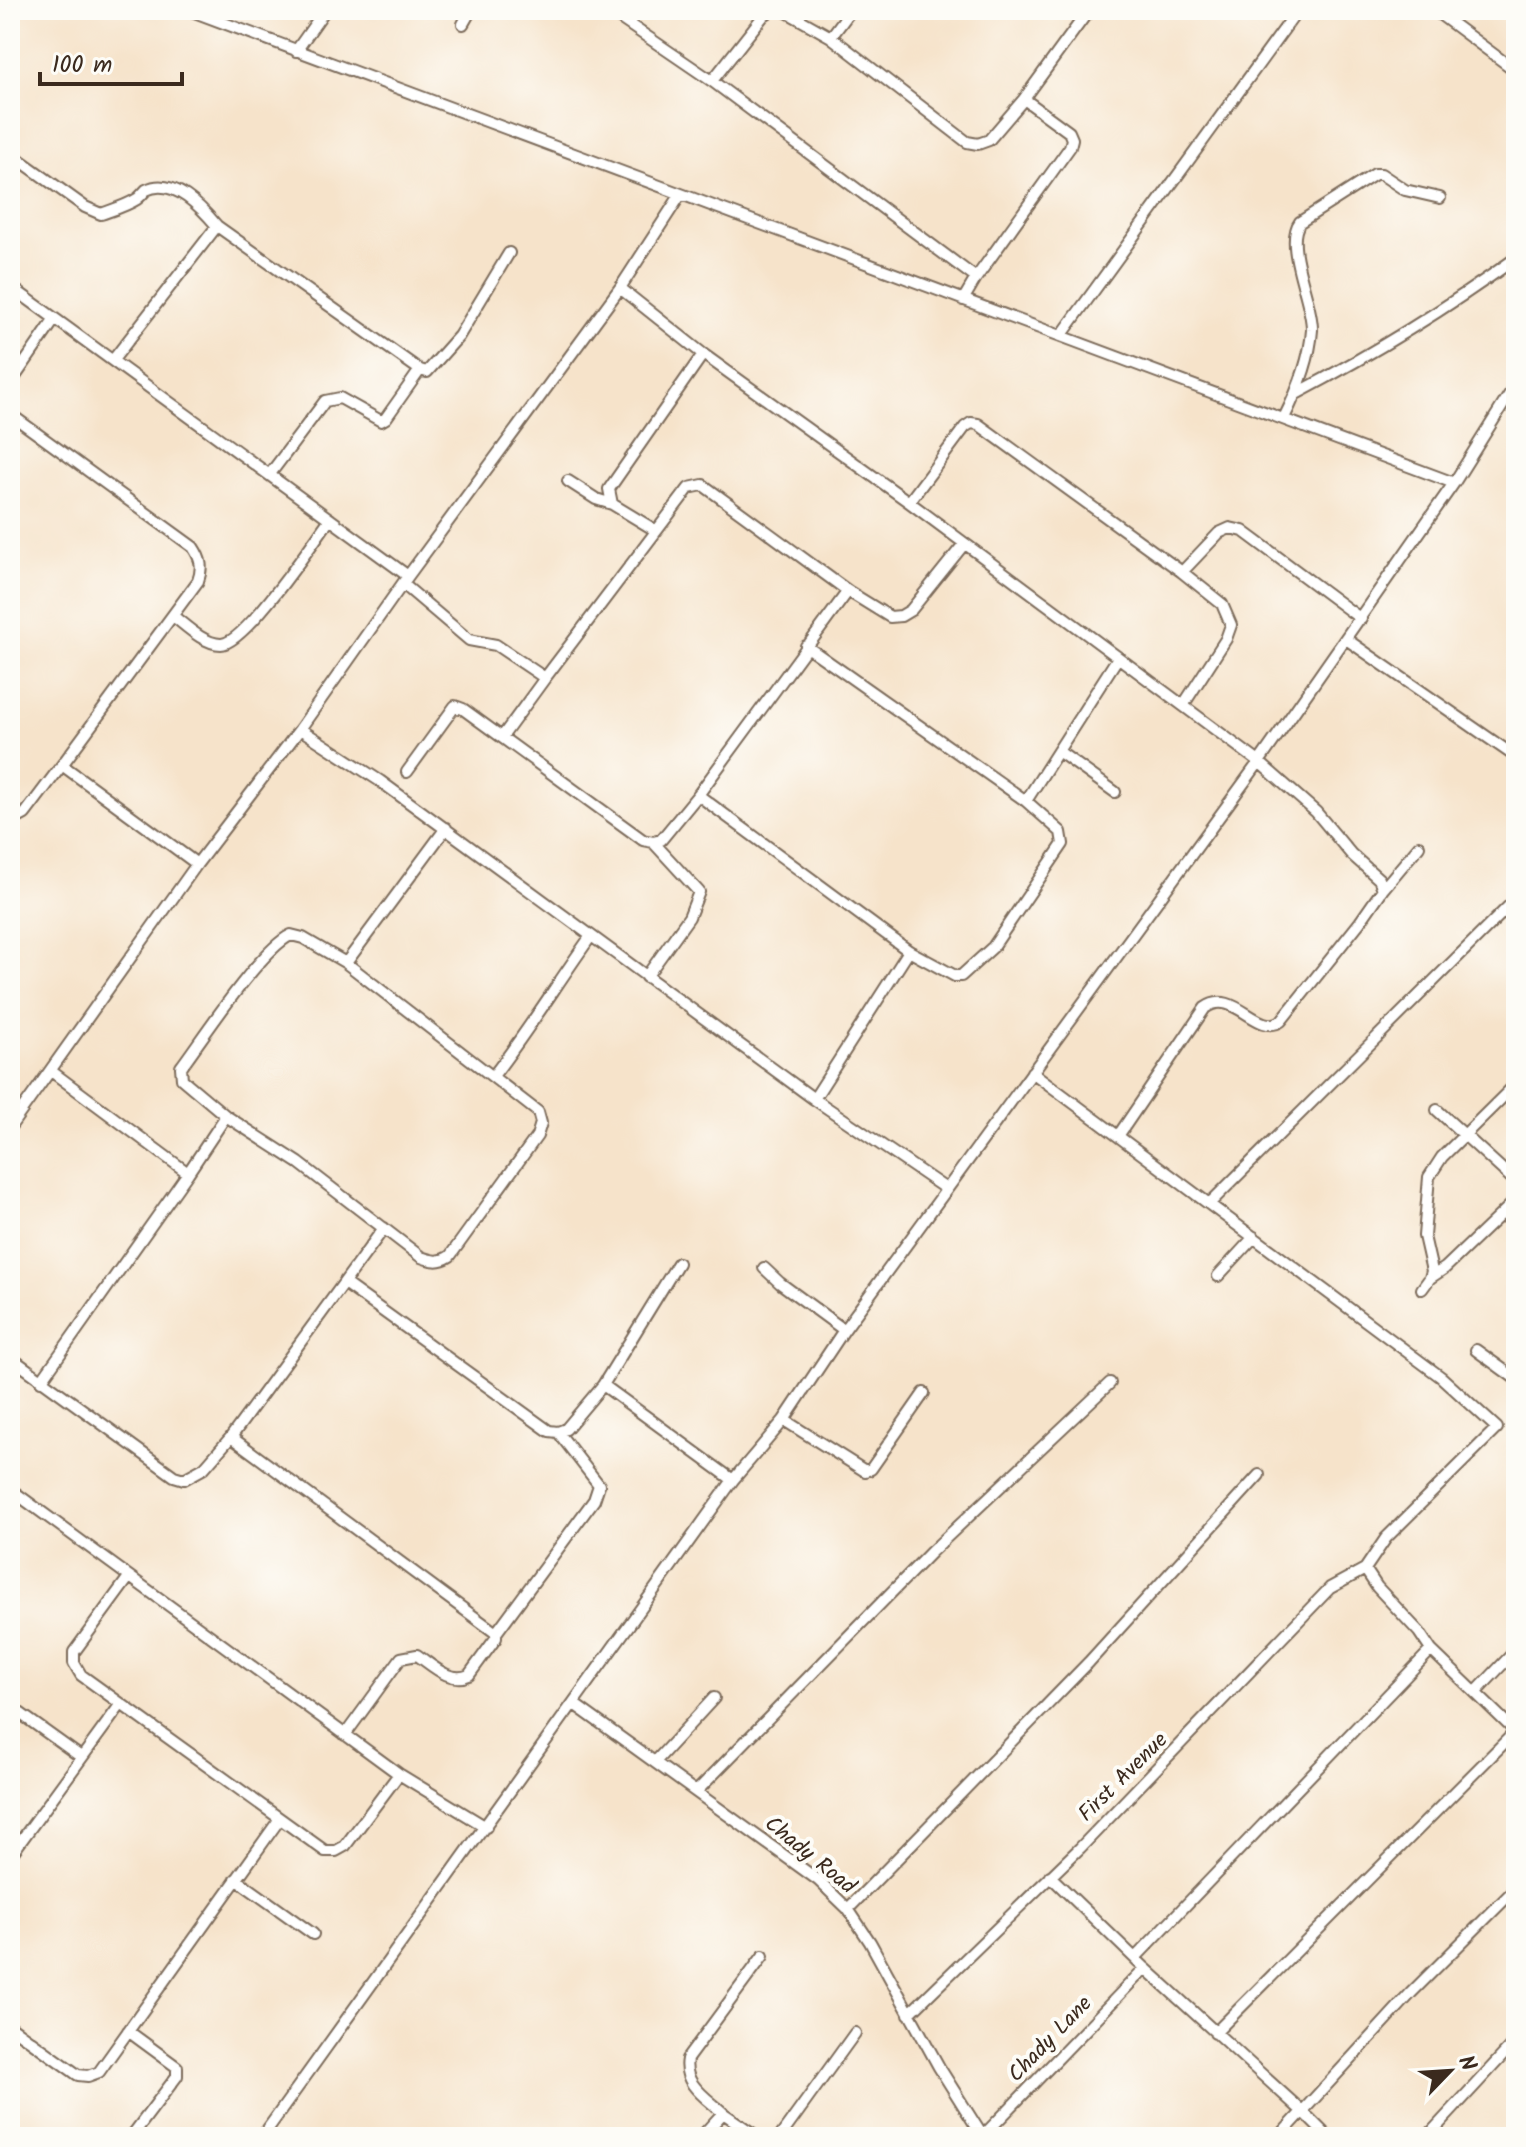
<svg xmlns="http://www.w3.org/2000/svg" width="1526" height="2147" viewBox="0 0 1526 2147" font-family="Kalam,sans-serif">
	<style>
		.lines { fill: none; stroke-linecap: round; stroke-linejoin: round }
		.street-casing { stroke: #7c6b5a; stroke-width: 14 }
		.street { stroke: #fff; stroke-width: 10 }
		.labels { text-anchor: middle; stroke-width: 8; stroke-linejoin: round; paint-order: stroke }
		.street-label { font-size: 22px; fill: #3b2a1e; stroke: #fdfcf7 }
	</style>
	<rect width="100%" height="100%" fill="#fdfcf7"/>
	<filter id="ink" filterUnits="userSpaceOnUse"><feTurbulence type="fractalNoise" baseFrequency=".0125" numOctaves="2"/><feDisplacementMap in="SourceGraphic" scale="16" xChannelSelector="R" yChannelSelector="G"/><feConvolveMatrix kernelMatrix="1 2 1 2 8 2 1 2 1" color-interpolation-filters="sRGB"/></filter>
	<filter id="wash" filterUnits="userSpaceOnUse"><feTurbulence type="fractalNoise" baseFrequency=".006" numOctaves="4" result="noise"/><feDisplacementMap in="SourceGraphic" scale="32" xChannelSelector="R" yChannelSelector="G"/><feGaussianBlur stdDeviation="1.8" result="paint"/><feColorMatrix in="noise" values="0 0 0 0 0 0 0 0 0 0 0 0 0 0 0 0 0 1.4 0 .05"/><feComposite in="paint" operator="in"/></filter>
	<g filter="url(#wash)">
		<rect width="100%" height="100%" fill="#f6e3ca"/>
	</g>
	<g filter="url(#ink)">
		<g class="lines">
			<g class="street-casing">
				<path id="street" d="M 189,10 L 1454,483
					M 608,10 L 712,81 L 976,278 L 963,300
					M 783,10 L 831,37 L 967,142 L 978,144 L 989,140 L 1024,99 L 1089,10
					M 1434,10 L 1516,71
					M 463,24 L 471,10
					M 831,37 L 851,10
					M 296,51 L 325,10
					M 712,81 L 764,15 L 772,10
					M 10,153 L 85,207 L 101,214 C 112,210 126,206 137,199 C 140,197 143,193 146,190 C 173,176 202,208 217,226 L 420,370 L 427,372 L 459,336 L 509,253
					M 976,278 L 1070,147 L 1072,139 L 1069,132 L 1024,99
					M 10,286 L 408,576
					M 620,288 L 703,354 L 909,502 L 1259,762 L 1316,812 L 1351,854 L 1379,879 L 1383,889 L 1360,922 L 1281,1021 C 1257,1037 1234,987 1205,1008 L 1118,1136
					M 1061,336 L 1298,10
					M 113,360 L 217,226
					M 10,384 L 55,319
					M 1296,394 C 1372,354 1447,308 1516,258
					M 10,414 L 193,547 C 201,559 203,567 198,581 L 62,765 L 197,864
					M 1284,418 C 1297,392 1310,360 1312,330 C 1313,301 1283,245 1300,222 L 1375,174 L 1381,174 L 1405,190 L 1440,198
					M 270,474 L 325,401 L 340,398 L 381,421 L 386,418 L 420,370
					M 568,481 L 596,499 L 612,504
					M 909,502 L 965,427 L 971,423 L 978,424 L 1182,572 L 1219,533 L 1230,528 L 1243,531 L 1361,619
					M 655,530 L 612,504 L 609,489 L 703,354
					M 1182,572 L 1222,604 L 1231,625 L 1226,639 L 1184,704
					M 403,584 L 469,640 L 496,645 L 545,678 L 689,488 L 703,485 L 848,591 L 890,617 L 901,616 L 911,610 L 964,544
					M 173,616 C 186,626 204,644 221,644 C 245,644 313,542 330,519
					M 1346,639 L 1516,757
					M 806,646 L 1026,801 L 1117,659
					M 300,729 L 380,781 L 814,1099 L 946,1189
					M 502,737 L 545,678
					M 1058,751 L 1115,792
					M 407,772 L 455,706 L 463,709 L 643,840 L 653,842 L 661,840 L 698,795 L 848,591
					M 698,795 L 909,951 L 955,976 L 961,976 L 993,947 L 1063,844 L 1061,832 L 1026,801
					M 10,819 L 14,820 L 25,814 L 62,765
					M 1383,889 L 1419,846
					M 291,935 L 303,938 L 346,963 L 538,1112 L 541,1123 L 537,1136 L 450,1256 C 439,1263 432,1261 421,1257 L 299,1163 L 226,1116 L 182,1079 L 181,1067 C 204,1036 261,949 291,935 Z
					M 346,963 L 446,828
					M 646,977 L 689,917 L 699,892 L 653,842
					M 51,1071 L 188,1173 L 226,1116
					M 493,1076 C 528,1031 558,982 591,936
					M 814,1099 L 909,951
					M 1437,1110 L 1516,1182
					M 10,1127 L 197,864 L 300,729 L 408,576 L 620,288 L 681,194
					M 1209,1204 L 1516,899
					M 678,1263 L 603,1385 L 733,1480
					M 764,1268 L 780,1283 L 844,1330
					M 1218,1276 L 1254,1237
					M 1430,1278 L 1445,1268 L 1516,1200
					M 344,1283 L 549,1431 L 558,1432 L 566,1429 L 603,1385
					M 1422,1289 L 1430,1278 L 1432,1271 L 1424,1236 L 1429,1177 L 1442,1157 L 1516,1084
					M 1476,1350 L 1516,1379
					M 10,1357 L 174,1476 L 184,1479 L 204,1468 L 231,1437 L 384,1228
					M 41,1381 L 188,1173
					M 784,1420 L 865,1471 L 871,1469 L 924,1393
					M 231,1437 L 496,1633 L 496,1638 L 469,1675 C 450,1684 432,1665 417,1655 L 401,1658 L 345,1735
					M 10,1489 L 399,1774 L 486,1827
					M 1365,1569 L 1377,1587 L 1419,1632 L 1431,1650 L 1516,1732
					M 129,1577 L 74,1652 L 74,1663 L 81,1675 L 325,1851 L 336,1851 L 345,1846 L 399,1774
					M 496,1633 L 594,1500 L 599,1485 L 558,1432
					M 1476,1692 L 1516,1650
					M 574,1704 L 818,1880 L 848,1909 L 870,1942 L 939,2067 L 983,2137
					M 10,1706 L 81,1757
					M 655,1762 L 714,1698
					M 697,1791 L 931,1552 L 1110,1383
					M 10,1856 L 121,1704
					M 1050,1876 L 1145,1968 L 1302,2111 L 1328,2137
					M 236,1879 L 313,1934
					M 848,1909 L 1089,1662 L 1259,1475
					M 1135,1958 L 1431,1650
					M 909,2014 L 1080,1848 L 1330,1588 L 1365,1569 L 1386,1538 L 1497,1428 L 1441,1377 L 1032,1072
					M 10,2026 L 78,2075 L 88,2076 L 99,2072 L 279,1820
					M 128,2031 L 177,2067 L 177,2076 L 131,2137
					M 1215,2033 L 1515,1732
					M 723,2113 C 707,2098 682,2084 687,2059 L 763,1956
					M 983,2136 L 1145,1968
					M 262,2137 L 733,1480 L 784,1420 L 844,1330 L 1259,762 L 1454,483 L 1516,384
					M 701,2137 L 723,2113 L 758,2137
					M 780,2137 L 855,2033
					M 1279,2137 L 1411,1993 L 1516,1888
					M 1427,2137 L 1516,2041"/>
			</g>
			<use href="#street" class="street"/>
		</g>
	</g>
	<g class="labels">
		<g class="street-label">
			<text transform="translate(1122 1776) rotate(-45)" y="8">First Avenue</text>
			<text transform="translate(811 1854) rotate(39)" y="8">Chady Road</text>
			<text transform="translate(1049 2038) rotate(-46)" y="8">Chady Lane</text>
		</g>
	</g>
	<rect width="1526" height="2147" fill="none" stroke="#fdfcf7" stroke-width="40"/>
	<g transform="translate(1450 2071) rotate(65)" stroke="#fdfcf7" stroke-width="6" paint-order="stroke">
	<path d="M0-6L14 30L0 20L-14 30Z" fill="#3b2a1e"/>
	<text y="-12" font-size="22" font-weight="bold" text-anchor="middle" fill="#3b2a1e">N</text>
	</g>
	<path d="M40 72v12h142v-12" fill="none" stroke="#3b2a1e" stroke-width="4"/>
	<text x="52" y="72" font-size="24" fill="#3b2a1e" stroke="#fdfcf7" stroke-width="6" paint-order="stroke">100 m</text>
</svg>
